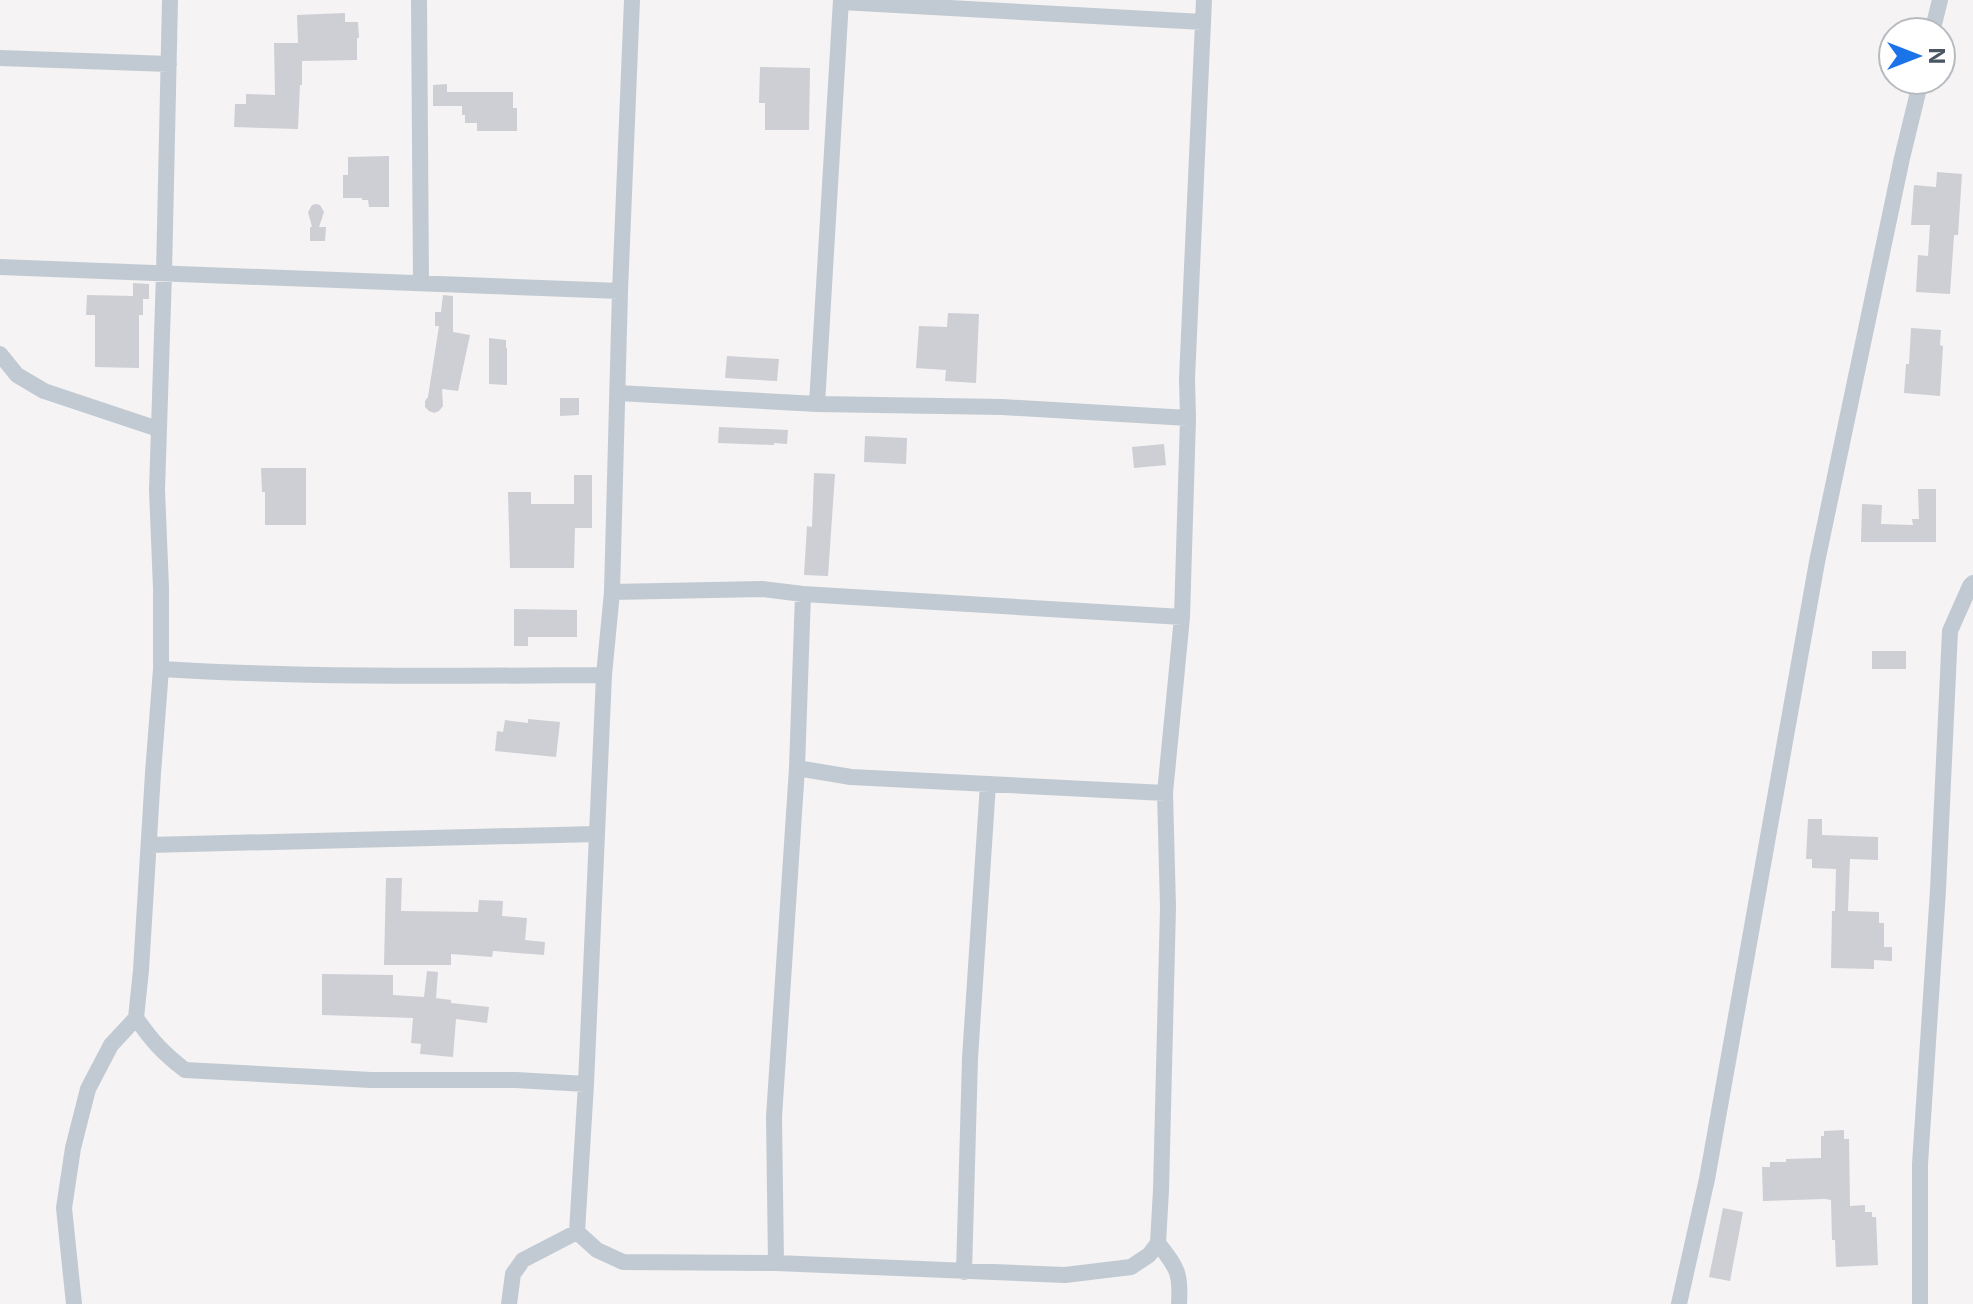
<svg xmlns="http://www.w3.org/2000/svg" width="1973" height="1304" viewBox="0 0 1973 1304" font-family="Inter,sans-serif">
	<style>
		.building { fill: #cdcfd5 }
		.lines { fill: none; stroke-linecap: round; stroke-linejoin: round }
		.street { stroke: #c1cad2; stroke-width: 16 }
	</style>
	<rect width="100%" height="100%" fill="#f5f3f3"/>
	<path class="building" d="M 345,13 L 345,22 L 358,22 L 359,38 L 357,38 L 357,60 L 302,61 L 302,85 L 300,85 L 298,129 L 234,127 L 235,104 L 246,104 L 246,94 L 275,95 L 274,43 L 298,43 L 297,15 Z
		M 760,67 L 810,68 L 809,130 L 765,130 L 765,103 L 759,103 Z
		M 447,84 L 447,92 L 513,92 L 513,108 L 517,108 L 517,131 L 477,131 L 477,123 L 465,123 L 465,115 L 462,115 L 462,106 L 433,106 L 433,85 Z
		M 389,156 L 389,207 L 369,207 L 368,200 L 362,200 L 362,198 L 343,198 L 343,175 L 348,175 L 348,157 Z
		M 1937,172 L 1962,174 L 1958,235 L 1954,235 L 1950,294 L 1916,292 L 1918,255 L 1928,256 L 1930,225 L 1911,225 L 1914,185 L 1936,187 Z
		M 316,204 L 320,205 L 324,212 L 319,227 L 326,227 L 325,241 L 310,241 L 310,227 L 312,227 L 308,212 L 312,205 Z
		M 133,283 L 149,284 L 149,299 L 143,299 L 143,315 L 139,315 L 139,368 L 95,367 L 95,315 L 86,315 L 87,295 L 133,296 Z
		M 443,295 L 453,296 L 453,332 L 470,335 L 458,391 L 442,389 L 443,406 L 439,411 L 434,413 L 429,411 L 425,407 L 425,401 L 428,397 L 439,326 L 435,326 L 435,312 L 441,312 Z
		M 948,313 L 979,314 L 976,383 L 945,381 L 946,370 L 916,368 L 919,326 L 947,327 Z
		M 1911,328 L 1941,330 L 1940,345 L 1943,346 L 1940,396 L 1904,393 L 1906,364 L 1909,364 Z
		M 489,338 L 506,340 L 506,348 L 507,348 L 507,385 L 489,384 Z
		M 727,356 L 779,359 L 777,381 L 725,378 Z
		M 560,398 L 579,398 L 579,415 L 560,416 Z
		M 719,427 L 788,430 L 787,444 L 774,443 L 774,445 L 718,443 Z
		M 865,436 L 907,438 L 906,464 L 864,462 Z
		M 1164,444 L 1166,465 L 1134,468 L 1132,447 Z
		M 261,468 L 306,468 L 306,525 L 265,525 L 265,492 L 262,492 Z
		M 814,473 L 835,474 L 828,576 L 804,575 L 807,526 L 812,527 Z
		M 574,475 L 592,475 L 592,528 L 575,528 L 574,568 L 510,568 L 508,492 L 531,492 L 531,504 L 574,504 Z
		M 1918,489 L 1936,489 L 1936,542 L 1861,542 L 1862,504 L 1882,505 L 1881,524 L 1913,525 L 1912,519 L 1919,519 Z
		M 514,609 L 577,610 L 577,637 L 528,637 L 528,646 L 514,646 Z
		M 1872,651 L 1906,651 L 1906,669 L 1872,669 Z
		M 528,719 L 560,722 L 556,757 L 495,751 L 497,731 L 503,732 L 505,720 L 528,723 Z
		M 1808,819 L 1822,819 L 1822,835 L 1878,837 L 1878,860 L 1850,859 L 1848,911 L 1879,912 L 1879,923 L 1884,923 L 1884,947 L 1892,947 L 1892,961 L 1874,960 L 1874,969 L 1831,968 L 1832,911 L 1835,911 L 1836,869 L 1812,868 L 1812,859 L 1806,859 Z
		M 386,878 L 402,878 L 401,911 L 478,912 L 479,900 L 503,901 L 502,916 L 527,918 L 525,940 L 545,942 L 544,955 L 493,951 L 492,957 L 451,954 L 451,965 L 384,965 Z
		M 427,971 L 438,972 L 436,998 L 451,1000 L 451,1003 L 489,1007 L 487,1023 L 456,1019 L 453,1057 L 420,1054 L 421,1044 L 411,1043 L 413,1018 L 322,1015 L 322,974 L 393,975 L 393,995 L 424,997 Z
		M 1844,1130 L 1844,1139 L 1849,1139 L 1850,1206 L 1865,1205 L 1865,1212 L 1872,1212 L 1872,1217 L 1876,1217 L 1878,1265 L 1836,1267 L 1835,1240 L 1832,1240 L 1831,1200 L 1825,1199 L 1763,1201 L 1762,1167 L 1770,1167 L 1770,1162 L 1786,1162 L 1786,1159 L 1821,1158 L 1821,1136 L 1824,1136 L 1824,1131 Z
		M 1723,1208 L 1743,1212 L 1730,1281 L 1709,1277 Z"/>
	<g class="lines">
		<path class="street" d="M 419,0 L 421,282
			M 841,2 L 1203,22
			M 1932,32 L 1940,0
			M 0,58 L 169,64
			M 0,267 L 620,291 L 632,0
			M 0,354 L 17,375 L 44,391 L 158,429
			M 618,393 L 817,404 L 841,0
			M 817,404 L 1002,407 L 1188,418 L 1187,379 L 1204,0
			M 612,592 L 762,589 L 803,594 L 1182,617
			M 803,594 L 797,768 L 774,1117 L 776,1263 L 1065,1275 L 1131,1267 L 1149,1255 L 1158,1243 L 1161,1190 L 1168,907 L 1165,793
			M 161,669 C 309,678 456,676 604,675
			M 797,768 L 851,777 L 1165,793 L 1182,617 L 1188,418
			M 149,845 L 596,834
			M 136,1018 C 152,1041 163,1053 185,1070 L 371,1080 L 516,1080 L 586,1084 L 577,1232 L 523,1260 L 513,1274 L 509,1304
			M 586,1084 L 604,675 L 612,592 L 620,291
			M 577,1232 L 597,1250 L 623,1262 L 776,1263
			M 1158,1243 C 1177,1268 1181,1272 1179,1304
			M 964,1272 L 970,1058 L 988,784
			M 74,1304 L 64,1208 L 73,1148 L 88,1089 L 111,1045 L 136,1018 L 141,970 L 153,773 L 161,669 L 161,588 L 157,490 L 164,273 L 170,0
			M 1679,1304 L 1707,1179 L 1817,562 L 1902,158 L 1921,80
			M 1920,1304 L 1920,1164 L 1938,890 L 1950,631 L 1970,586 L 1973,583"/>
	</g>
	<g transform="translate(1917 56) rotate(90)"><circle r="38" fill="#ffffff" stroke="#b7bbc0" stroke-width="2"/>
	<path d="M0-6L14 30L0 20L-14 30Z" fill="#1a73e8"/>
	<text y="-12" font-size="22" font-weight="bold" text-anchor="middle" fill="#4a5661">N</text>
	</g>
</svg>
